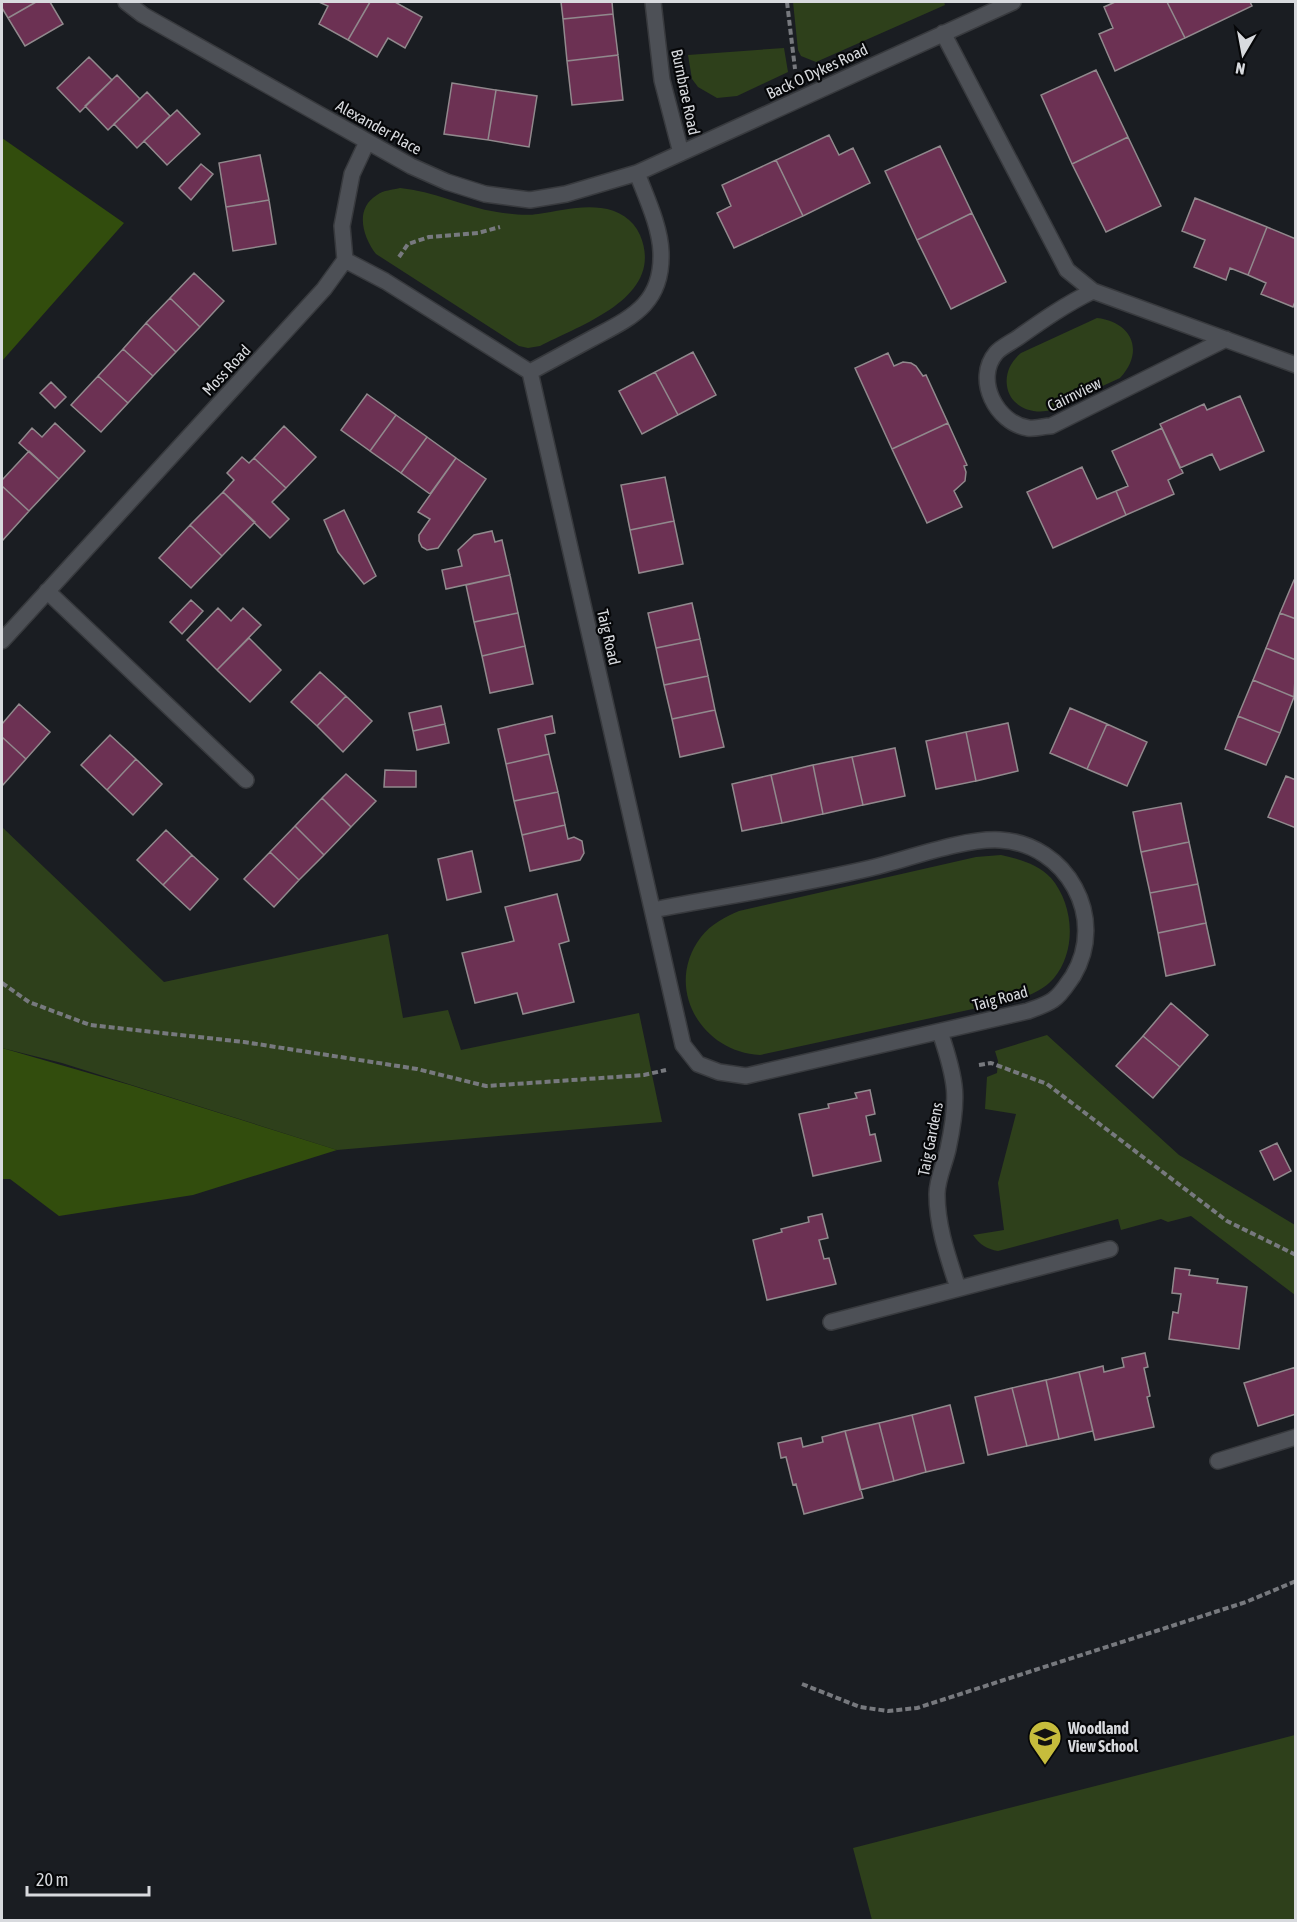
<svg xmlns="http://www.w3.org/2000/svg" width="1297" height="1922" viewBox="0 0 1297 1922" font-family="'Asap Condensed',sans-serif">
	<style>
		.green { fill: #2e401b }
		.forest { fill: #324d0d }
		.building { fill: #6c3153; stroke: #91898d; stroke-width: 1.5 }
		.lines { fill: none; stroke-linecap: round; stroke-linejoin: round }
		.lane-casing { stroke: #383a3e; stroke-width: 18 }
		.street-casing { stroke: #383a3e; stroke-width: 18 }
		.path { stroke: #77797e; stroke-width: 4; stroke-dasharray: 6 3; stroke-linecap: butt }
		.lane { stroke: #4d5056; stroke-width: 15 }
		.street { stroke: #4d5056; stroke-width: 15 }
		.labels { text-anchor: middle; stroke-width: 4.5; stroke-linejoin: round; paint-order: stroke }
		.street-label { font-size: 16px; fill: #d8dade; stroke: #060709 }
		.poi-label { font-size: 16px; font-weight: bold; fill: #d8dade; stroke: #060709; text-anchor: start }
	</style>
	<rect width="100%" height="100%" fill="#1a1d22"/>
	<path class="green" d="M 793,2 L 944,2 L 945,5 L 816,62 L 801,56 L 798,50 Z
		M 784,48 L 788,72 L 737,96 L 717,98 L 698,87 L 692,79 L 688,55 Z
		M 400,188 C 433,191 464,207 497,212 C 509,214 526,216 538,214 C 559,211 580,205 601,208 C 618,210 633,219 640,235 C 666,297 582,324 540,346 L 528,348 L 519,346 L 376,254 C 363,237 354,209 377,195 C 384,190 392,190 400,188 Z
		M 1097,318 C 1132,322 1145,351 1120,378 C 1104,385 1088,393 1073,400 C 1066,403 1058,408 1051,410 C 1033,415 1010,407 1007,386 C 1005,373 1011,361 1021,353 Z
		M 2,827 L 164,982 L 388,934 L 403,1018 L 448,1010 L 461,1050 L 639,1013 L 662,1122 L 337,1150 L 62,1063 L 2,1048 Z
		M 1001,855 C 1019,859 1038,864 1051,878 C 1074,905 1077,950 1054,978 C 1046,988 1031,995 1019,999 L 760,1055 C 701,1052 663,987 701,937 C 711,924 725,917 739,911 L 976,857 Z
		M 1047,1035 L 1179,1155 L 1295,1225 L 1295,1295 L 1191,1216 L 1168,1222 L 1161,1219 L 1121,1230 L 1118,1219 L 998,1251 C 987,1249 980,1245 973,1235 L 1004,1230 L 998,1183 L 1016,1114 L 985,1109 L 987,1077 L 997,1073 L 998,1061 L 995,1051 Z
		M 1295,1735 L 1295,1920 L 872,1920 L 853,1848 Z"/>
	<path class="forest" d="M 2,138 L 124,223 L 2,361 Z
		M 2,1048 L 130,1085 L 337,1150 L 193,1195 L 59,1216 L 10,1179 L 2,1179 Z"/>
	<path class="building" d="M 2,2 L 36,2 L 8,18 L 2,8 Z
		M 36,2 L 50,2 L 63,24 L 25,46 L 8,18 Z
		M 319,2 L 370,2 L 348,40 L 319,24 L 328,6 Z
		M 370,2 L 395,2 L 422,17 L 405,48 L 388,38 L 377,57 L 348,40 Z
		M 561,2 L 612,2 L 613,14 L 563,19 Z
		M 1115,2 L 1167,2 L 1185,38 L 1115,71 L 1099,34 L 1113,28 L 1104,7 Z
		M 1167,2 L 1250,2 L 1252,6 L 1185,38 Z
		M 613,14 L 618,55 L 567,61 L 563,19 Z
		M 618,55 L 623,100 L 572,105 L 567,61 Z
		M 89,57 L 112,80 L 80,112 L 57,88 Z
		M 1096,70 L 1128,137 L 1072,164 L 1041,95 Z
		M 117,75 L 140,99 L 108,130 L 85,106 Z
		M 452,83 L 496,90 L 488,140 L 444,134 Z
		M 496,90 L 537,96 L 529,147 L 488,140 Z
		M 147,92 L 170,116 L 137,148 L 114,124 Z
		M 177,110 L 200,134 L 167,165 L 144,141 Z
		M 829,135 L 839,155 L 853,148 L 870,183 L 803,216 L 776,160 Z
		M 1128,137 L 1161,206 L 1106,232 L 1072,164 Z
		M 940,146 L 972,213 L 917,240 L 885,171 Z
		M 260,155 L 269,200 L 226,207 L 219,163 Z
		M 776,160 L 803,216 L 734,248 L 717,213 L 731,206 L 722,185 Z
		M 201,164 L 213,174 L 191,200 L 179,188 Z
		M 1195,198 L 1267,227 L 1248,275 L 1230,268 L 1226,280 L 1194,267 L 1205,240 L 1182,231 Z
		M 269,200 L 276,244 L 233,251 L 226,207 Z
		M 972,213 L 1006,282 L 951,309 L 917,240 Z
		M 1267,227 L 1296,239 L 1296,299 L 1293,307 L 1261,294 L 1266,283 L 1248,275 Z
		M 194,273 L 224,301 L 200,327 L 170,298 Z
		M 170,298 L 200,327 L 176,352 L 146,323 Z
		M 146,323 L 176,352 L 153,376 L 123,349 Z
		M 123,349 L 153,376 L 128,403 L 98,376 Z
		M 693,352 L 716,395 L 678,415 L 655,372 Z
		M 888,353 L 894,366 L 903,362 L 911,363 L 916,366 L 923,376 L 926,375 L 948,423 L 892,449 L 855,368 Z
		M 655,372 L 678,415 L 642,434 L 619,391 Z
		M 98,376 L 128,403 L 101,432 L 71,405 Z
		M 51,382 L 66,397 L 55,408 L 40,393 Z
		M 367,394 L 396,415 L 370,451 L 341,430 Z
		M 1240,396 L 1264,451 L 1220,470 L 1212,454 L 1180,468 L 1160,424 L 1204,404 L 1207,410 Z
		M 396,415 L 427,437 L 401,473 L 370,451 Z
		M 55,423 L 85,451 L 59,479 L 19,443 L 32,428 L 42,437 Z
		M 948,423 L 967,465 L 964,466 L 966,472 L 965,481 L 954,491 L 962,507 L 927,523 L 892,449 Z
		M 284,426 L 316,457 L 286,488 L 254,458 Z
		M 1162,428 L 1183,473 L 1168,480 L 1174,494 L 1126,515 L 1116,491 L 1128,486 L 1112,451 Z
		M 427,437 L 456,458 L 430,494 L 401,473 Z
		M 29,451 L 59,479 L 29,511 L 2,486 L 2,480 Z
		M 242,457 L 249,463 L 254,458 L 286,488 L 272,502 L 289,519 L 270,538 L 223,492 L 234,480 L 227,473 Z
		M 456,458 L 486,479 L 438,548 L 427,550 L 422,547 L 419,541 L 419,535 L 430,519 L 418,512 Z
		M 1082,467 L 1097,499 L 1116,491 L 1126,515 L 1053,548 L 1027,492 Z
		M 665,477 L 674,521 L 630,530 L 621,485 Z
		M 2,486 L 29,511 L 2,541 Z
		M 223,492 L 255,522 L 222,556 L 190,525 Z
		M 344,510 L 376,576 L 364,584 L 338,552 L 324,520 Z
		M 674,521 L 683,564 L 639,573 L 630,530 Z
		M 190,525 L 222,556 L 191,588 L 159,558 Z
		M 492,531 L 495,542 L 502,540 L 510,575 L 446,589 L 442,570 L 462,566 L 458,550 L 474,535 Z
		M 510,575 L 518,613 L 474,622 L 466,585 Z
		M 1294,580 L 1296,580 L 1296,619 L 1280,613 Z
		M 191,600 L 203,611 L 182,634 L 170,622 Z
		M 692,603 L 700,639 L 656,648 L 648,613 Z
		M 218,608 L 231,621 L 243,608 L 261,625 L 217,670 L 187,640 Z
		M 518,613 L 525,646 L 482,656 L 474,622 Z
		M 1280,613 L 1296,619 L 1296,660 L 1266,648 Z
		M 249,638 L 281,670 L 250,702 L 217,670 Z
		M 700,639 L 708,676 L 664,685 L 656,648 Z
		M 525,646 L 533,684 L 490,693 L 482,656 Z
		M 1266,648 L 1296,660 L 1294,697 L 1253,680 Z
		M 320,672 L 346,696 L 317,726 L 291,702 Z
		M 708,676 L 715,710 L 672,719 L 664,685 Z
		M 1253,680 L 1294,697 L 1280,733 L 1238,716 Z
		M 346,696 L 372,721 L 343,752 L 317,726 Z
		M 19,704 L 50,732 L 26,759 L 2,737 L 2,724 Z
		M 441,706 L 445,724 L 413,731 L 409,713 Z
		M 1070,708 L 1107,724 L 1087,769 L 1050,753 Z
		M 715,710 L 724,747 L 680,757 L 672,719 Z
		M 552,716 L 555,733 L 545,735 L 549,754 L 506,764 L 498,729 Z
		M 1238,716 L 1280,733 L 1266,765 L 1225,749 Z
		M 1008,723 L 1018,771 L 976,781 L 966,732 Z
		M 445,724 L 449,743 L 417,750 L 413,731 Z
		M 1107,724 L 1147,742 L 1127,786 L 1087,769 Z
		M 966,732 L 976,781 L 936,789 L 926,741 Z
		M 110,735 L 136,759 L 107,790 L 81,765 Z
		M 2,737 L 26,759 L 2,786 Z
		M 895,748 L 905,796 L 863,805 L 852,757 Z
		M 549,754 L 558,792 L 514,801 L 506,764 Z
		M 852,757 L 863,805 L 823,814 L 813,765 Z
		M 136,759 L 162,784 L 133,815 L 107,790 Z
		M 813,765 L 823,814 L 782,823 L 771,775 Z
		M 385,770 L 416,771 L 416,787 L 384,787 Z
		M 346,774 L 376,801 L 351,827 L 322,798 Z
		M 771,775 L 782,823 L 742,831 L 732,784 Z
		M 1286,776 L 1296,780 L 1296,828 L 1268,817 Z
		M 558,792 L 565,825 L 522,835 L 514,801 Z
		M 322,798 L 351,827 L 324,855 L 295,826 Z
		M 1181,803 L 1189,842 L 1141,852 L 1133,812 Z
		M 565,825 L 568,839 L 574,837 L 582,841 L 584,853 L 580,860 L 530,871 L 522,835 Z
		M 295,826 L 324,855 L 299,880 L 270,852 Z
		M 166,830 L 192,855 L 163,885 L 137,860 Z
		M 1189,842 L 1198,884 L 1150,893 L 1141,852 Z
		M 472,851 L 481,892 L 447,900 L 438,859 Z
		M 270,852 L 299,880 L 274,907 L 244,879 Z
		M 192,855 L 218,879 L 190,910 L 163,885 Z
		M 1198,884 L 1206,923 L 1158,933 L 1150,893 Z
		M 557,894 L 569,941 L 559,944 L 574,1002 L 523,1014 L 517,993 L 475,1003 L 462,953 L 514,941 L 505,907 Z
		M 1206,923 L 1215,965 L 1166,976 L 1158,933 Z
		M 1171,1003 L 1208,1035 L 1180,1067 L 1143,1036 Z
		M 1143,1036 L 1180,1067 L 1153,1098 L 1116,1066 Z
		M 870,1090 L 875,1114 L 866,1116 L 870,1135 L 875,1134 L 881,1161 L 813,1176 L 799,1114 L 829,1108 L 828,1104 L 857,1098 L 855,1093 Z
		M 1277,1143 L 1291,1171 L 1274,1180 L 1260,1151 Z
		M 822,1214 L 828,1238 L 819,1240 L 824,1259 L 829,1258 L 836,1284 L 767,1300 L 753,1240 L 782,1232 L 781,1229 L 809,1222 L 808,1217 Z
		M 1175,1268 L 1190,1270 L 1189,1275 L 1218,1279 L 1217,1283 L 1247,1287 L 1239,1349 L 1169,1339 L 1173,1312 L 1178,1313 L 1181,1294 L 1172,1293 Z
		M 1145,1353 L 1148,1367 L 1144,1368 L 1150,1396 L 1147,1397 L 1154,1427 L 1095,1440 L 1079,1372 L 1103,1366 L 1104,1372 L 1124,1367 L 1122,1358 Z
		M 1296,1367 L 1296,1414 L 1258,1426 L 1244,1383 Z
		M 1079,1372 L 1093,1431 L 1059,1439 L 1046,1380 Z
		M 1046,1380 L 1059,1439 L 1027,1446 L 1012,1388 Z
		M 1012,1388 L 1027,1446 L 988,1455 L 975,1397 Z
		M 950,1405 L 964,1463 L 926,1472 L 912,1415 Z
		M 912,1415 L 926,1472 L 894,1481 L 879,1423 Z
		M 879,1423 L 894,1481 L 860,1490 L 845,1431 Z
		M 845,1431 L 863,1498 L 804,1514 L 796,1484 L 793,1485 L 786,1457 L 781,1458 L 778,1443 L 801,1438 L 803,1447 L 823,1442 L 822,1437 Z"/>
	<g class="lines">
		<g class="lane-casing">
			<path id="lane" d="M 1218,1461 L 1296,1437"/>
		</g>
		<g class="street-casing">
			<path id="street" d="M 126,2 L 143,15 L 411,166 L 447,182 L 485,194 L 530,200 L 566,194 L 637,173 L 1013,2
				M 653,2 L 662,80 L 681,153
				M 943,33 L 1067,270 L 1093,291 L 1296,365
				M 345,260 L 385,281 L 530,372 L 683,1045 L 698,1064 L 719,1072 L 746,1076 L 1028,1011 C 1036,1008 1046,1005 1053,1000 C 1061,995 1068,983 1073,976 C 1108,918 1067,844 1000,840 C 963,838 908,859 871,868 C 799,885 726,896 653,910
				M 1093,291 C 1066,304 1043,320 1019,337 C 1012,342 1001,347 996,353 C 974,379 996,423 1028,428 C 1035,429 1044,426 1051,426 L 1226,339
				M 530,372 C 550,361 571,350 591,339 C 630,318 663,305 661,252 C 660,226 646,197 637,173
				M 47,591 L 246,780
				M 2,641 L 324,289 L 345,260 L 342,226 L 352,174 L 367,142
				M 940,1032 C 957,1082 959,1098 948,1149 C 945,1163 937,1179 937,1194 C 937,1227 948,1257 958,1288
				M 831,1322 L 1110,1249"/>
		</g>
		<path class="path" d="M 787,2 L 795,69
			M 399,257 L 408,244 L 429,237 L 478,233 L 500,227
			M 2,983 L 29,1002 L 90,1025 L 244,1042 L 417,1069 L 486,1086 L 644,1075 L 666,1070
			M 979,1065 L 991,1063 L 1047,1084 L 1227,1221 L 1296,1255
			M 802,1684 L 860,1707 L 888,1711 L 917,1708 L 1246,1602 L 1296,1581"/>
		<use href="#lane" class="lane"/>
		<use href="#street" class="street"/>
	</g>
	<defs>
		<g id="school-pin" transform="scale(1.725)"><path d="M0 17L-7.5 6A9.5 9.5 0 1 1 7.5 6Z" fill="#c6bc3c" stroke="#060709"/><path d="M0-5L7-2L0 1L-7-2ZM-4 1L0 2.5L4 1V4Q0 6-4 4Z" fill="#111"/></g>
	</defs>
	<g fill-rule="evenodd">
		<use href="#school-pin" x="1045" y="1737"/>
	</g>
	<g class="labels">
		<g class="street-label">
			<text transform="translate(817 71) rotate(-25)" y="6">Back O Dykes Road</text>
			<text transform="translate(686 92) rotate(78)" y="6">Burnbrae Road</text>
			<text transform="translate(379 127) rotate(29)" y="6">Alexander Place</text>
			<text transform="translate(226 370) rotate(-47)" y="6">Moss Road</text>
			<text transform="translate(1074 394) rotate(-26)" y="6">Cairnview</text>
			<text transform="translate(609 637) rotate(77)" y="6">Taig Road</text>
			<text transform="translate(1000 998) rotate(-15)" y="6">Taig Road</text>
			<text transform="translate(930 1139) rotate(-79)" y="6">Taig Gardens</text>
		</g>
		<g class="poi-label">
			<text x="1068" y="1734">Woodland<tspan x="1068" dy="18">View School</tspan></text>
		</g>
	</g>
	<rect width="1297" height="1922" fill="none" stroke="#d8dade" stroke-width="6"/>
	<g transform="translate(1243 54) rotate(190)" stroke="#060709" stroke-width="4.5" paint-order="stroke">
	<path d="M0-4.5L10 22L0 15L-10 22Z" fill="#d8dade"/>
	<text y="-9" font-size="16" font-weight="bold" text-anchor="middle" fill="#d8dade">N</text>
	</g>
	<path d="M27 1886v9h122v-9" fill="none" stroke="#d8dade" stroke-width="3"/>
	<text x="36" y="1886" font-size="18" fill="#d8dade" stroke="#060709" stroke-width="4.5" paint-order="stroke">20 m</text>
</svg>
